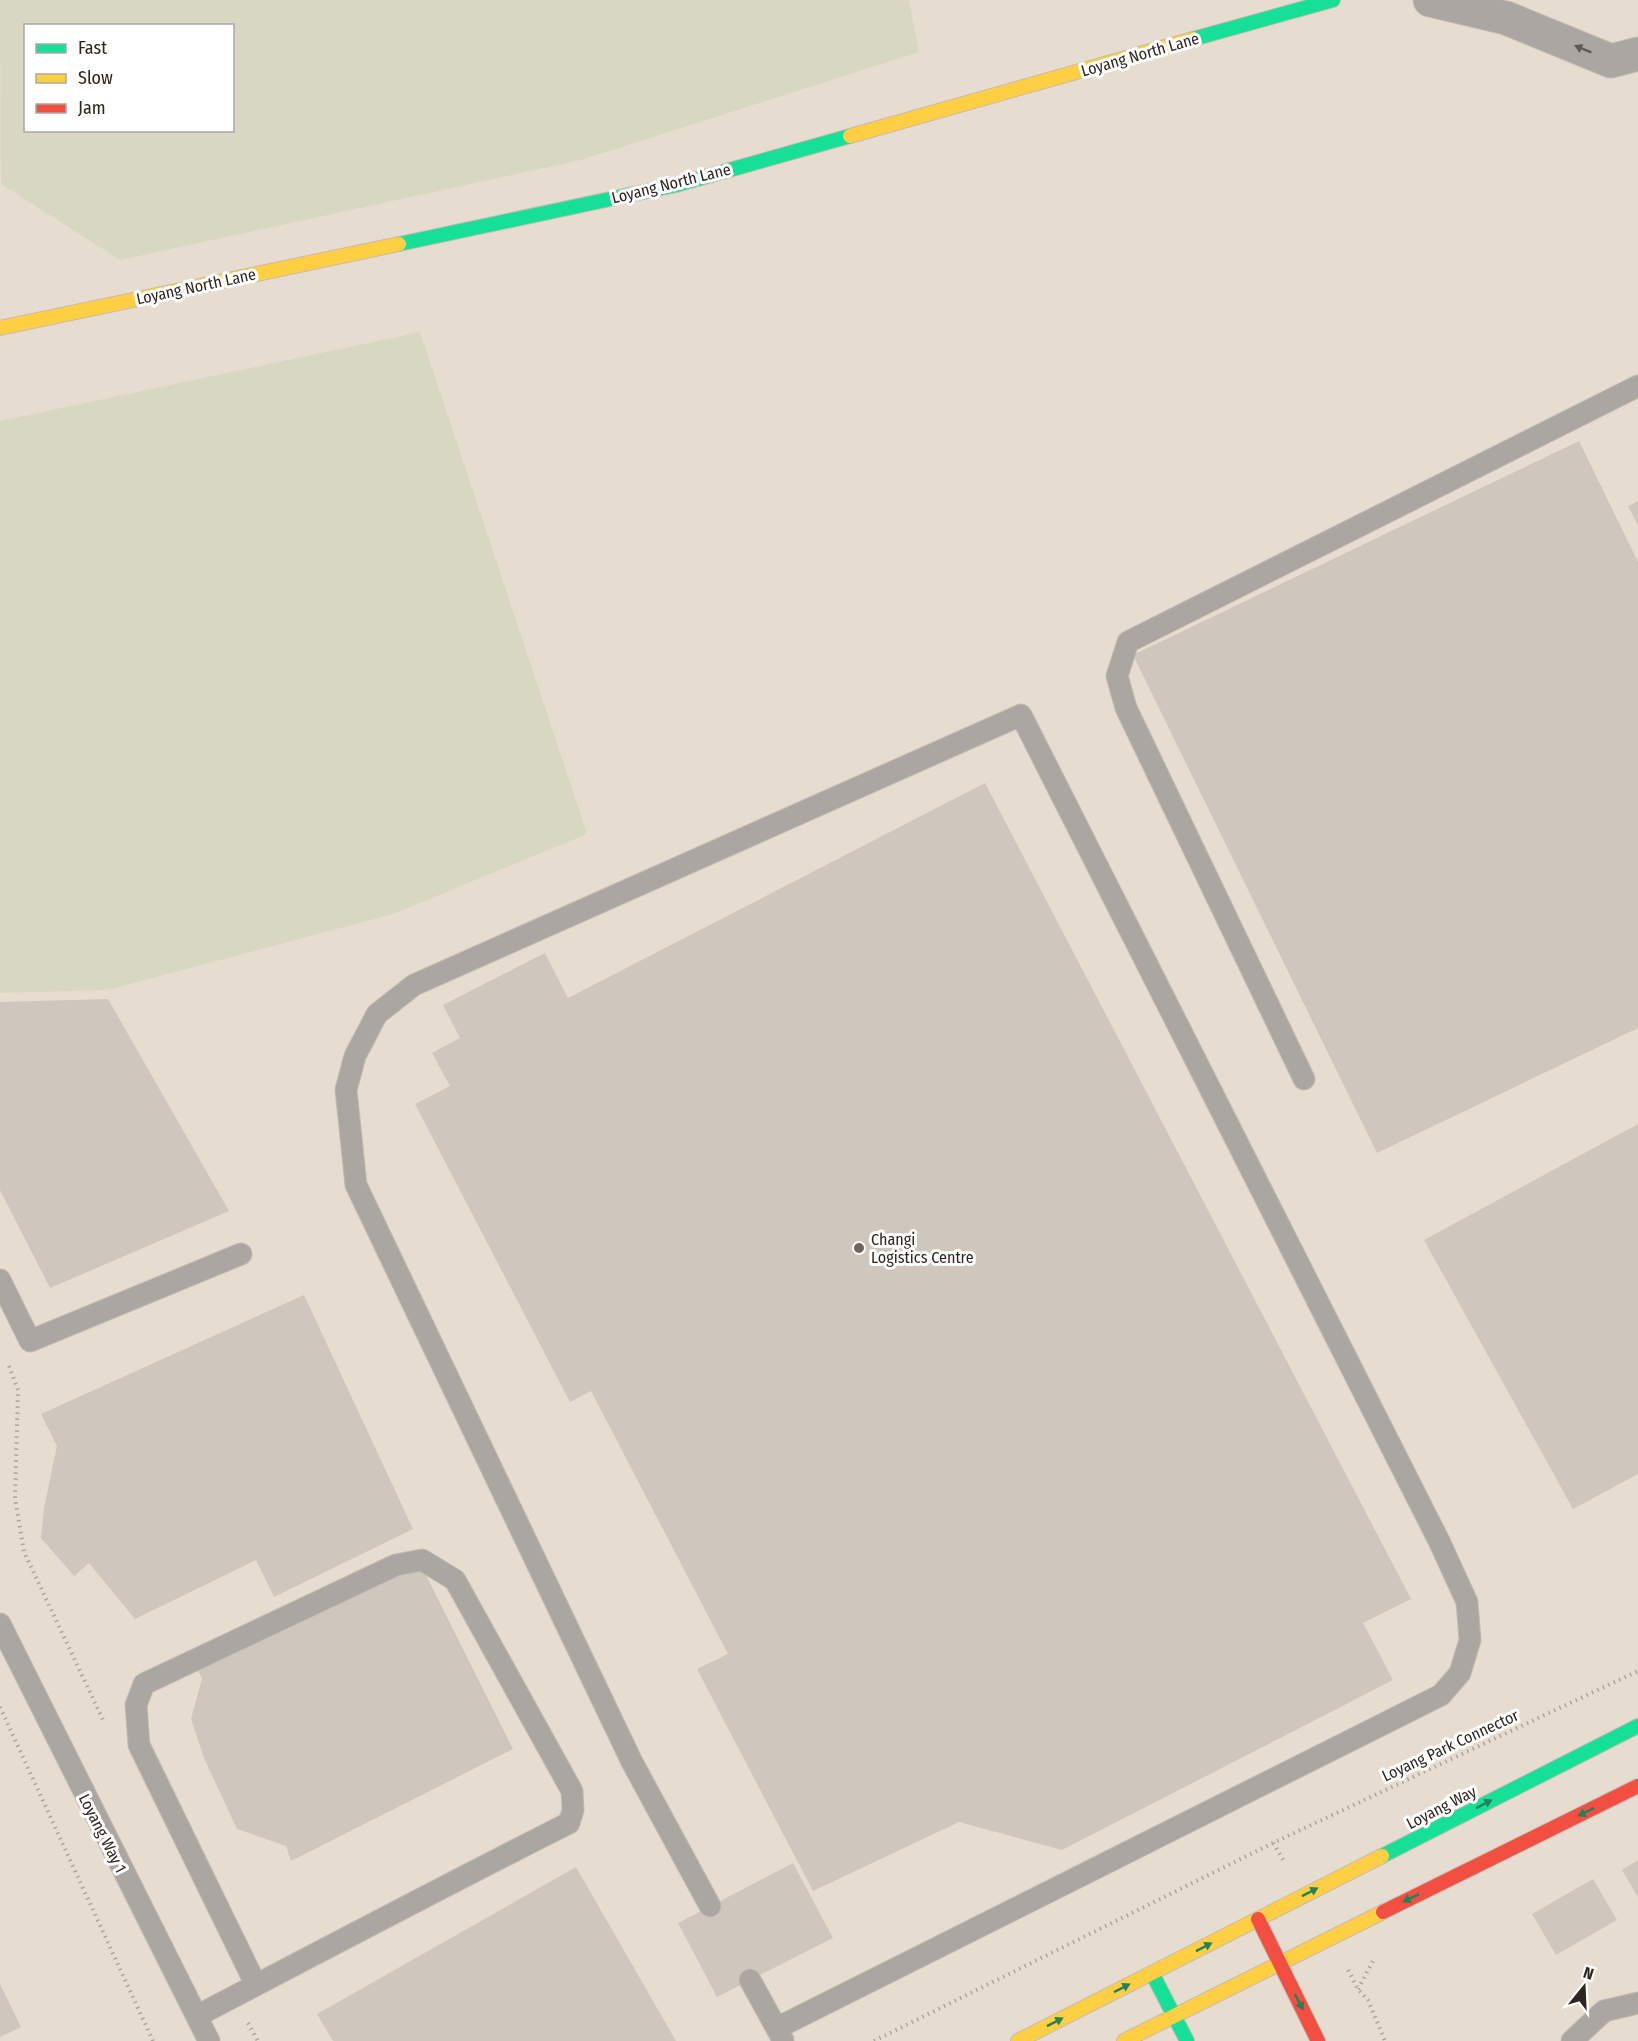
<svg xmlns="http://www.w3.org/2000/svg" width="1638" height="2041" viewBox="0 0 1638 2041" font-family="'Fira Sans Condensed',sans-serif">
	<style>
		.grass { fill: #d8d7c2; fill-rule: evenodd }
		.building { fill: #cfc6bd }
		.lines { fill: none; stroke-linecap: round; stroke-linejoin: round }
		.lane-casing { stroke: #c4bbb2; stroke-width: 23 }
		.street-casing { stroke: #c4bbb2; stroke-width: 35 }
		.fast-casing { stroke: #c4bbb2; stroke-width: 16 }
		.slow-casing { stroke: #c4bbb2; stroke-width: 16 }
		.jam-casing { stroke: #c4bbb2; stroke-width: 16 }
		.path { stroke: #aba5a0; stroke-width: 4; stroke-dasharray: 1.5 4.5; stroke-linecap: butt }
		.lane { stroke: #aca6a3; stroke-width: 21 }
		.street { stroke: #aca6a3; stroke-width: 33 }
		.fast { stroke: #16e098; stroke-width: 14 }
		.slow { stroke: #ffcf43; stroke-width: 14 }
		.jam { stroke: #f24e42; stroke-width: 14 }
		.oneway { fill: #605953 }
		.oneway2 { fill: #22835b }
		.poi-dot { fill: #6e665c; stroke: #fff; stroke-width: 2 }
		.labels { text-anchor: middle; stroke-width: 6; stroke-linejoin: round; paint-order: stroke }
		.street-label { font-size: 16px; fill: #2d261e; stroke: #fff }
		.poi-label { font-size: 16px; fill: #2d261e; stroke: #fff; text-anchor: start }
	</style>
	<rect width="100%" height="100%" fill="#e7dcd0"/>
	<path class="grass" d="M 0,0 L 909,0 L 919,52 L 581,160 L 120,260 L 1,184 ZM 26,26 L 232,26 L 232,130 L 26,130 Z
		M 420,332 L 587,834 L 393,914 L 107,990 L 0,993 L 0,421 Z"/>
	<path class="building" d="M 1579,441 L 1638,562 L 1638,1028 L 1377,1153 L 1133,655 Z
		M 1638,501 L 1638,526 L 1628,506 Z
		M 985,783 L 1411,1599 L 1363,1623 L 1393,1680 L 1062,1850 L 959,1822 L 813,1891 L 697,1669 L 728,1654 L 591,1391 L 570,1402 L 415,1104 L 450,1086 L 432,1053 L 460,1038 L 443,1005 L 545,953 L 568,998 Z
		M 108,999 L 229,1211 L 50,1288 L 0,1190 L 0,1002 Z
		M 1638,1124 L 1638,1474 L 1573,1509 L 1424,1240 Z
		M 304,1295 L 413,1529 L 274,1597 L 256,1560 L 135,1619 L 89,1563 L 74,1576 L 41,1538 L 44,1508 L 57,1446 L 41,1414 Z
		M 421,1565 L 513,1749 L 291,1861 L 286,1846 L 237,1829 L 204,1758 L 191,1719 L 202,1679 L 197,1668 Z
		M 1638,1860 L 1638,1897 L 1622,1870 Z
		M 793,1863 L 833,1938 L 717,1997 L 678,1923 Z
		M 576,1867 L 676,2041 L 333,2041 L 317,2014 Z
		M 1593,1879 L 1617,1920 L 1556,1955 L 1532,1914 Z
		M 0,1984 L 21,2027 L 0,2037 Z"/>
	<g class="lines">
		<g class="lane-casing">
			<path id="lane" d="M 1304,1079 L 1126,708 L 1117,676 L 1128,642 L 1638,386
				M 0,1280 L 30,1341 L 241,1254
				M 0,1624 L 209,2041
				M 710,1906 L 632,1762 L 356,1185 L 346,1090 L 355,1056 L 377,1014 L 414,985 L 1021,715 L 1439,1541 L 1467,1602 L 1470,1640 L 1460,1673 L 1441,1695 L 777,2028
				M 750,1980 L 783,2040
				M 197,2016 C 321,1951 444,1886 569,1823 L 573,1810 L 572,1791 L 455,1580 L 422,1560 L 396,1565 L 144,1684 L 136,1705 L 139,1745 L 256,1985
				M 1572,2041 L 1604,2011 L 1638,2003"/>
		</g>
		<g class="street-casing">
			<path id="street" d="M 1430,0 L 1506,18 L 1611,61 L 1638,54"/>
		</g>
		<g class="fast-casing">
			<path id="fast" d="M 1193,39 L 1333,0
				M 399,244 L 676,185 L 850,136
				M 1382,1856 L 1638,1726
				M 1152,1973 L 1187,2041"/>
		</g>
		<g class="slow-casing">
			<path id="slow" d="M 850,136 L 1193,39
				M 0,328 L 399,244
				M 1018,2041 L 1382,1856
				M 1124,2041 L 1383,1912"/>
		</g>
		<g class="jam-casing">
			<path id="jam" d="M 1383,1912 L 1638,1786
				M 1258,1919 L 1318,2041"/>
		</g>
		<path class="path" d="M 9,1366 L 18,1390 L 15,1498 L 24,1552 L 104,1722
			M 0,1707 L 153,2041
			M 1273,1843 L 1285,1863
			M 1348,1970 L 1358,1989 L 1368,2000 L 1385,2041
			M 1358,1989 L 1373,1961
			M 248,2023 L 258,2041
			M 874,2041 L 1273,1843 L 1638,1671"/>
		<use href="#lane" class="lane"/>
		<use href="#street" class="street"/>
		<use href="#fast" class="fast"/>
		<use href="#slow" class="slow"/>
		<use href="#jam" class="jam"/>
	</g>
	<defs><path id="oneway-solid" d="M-6-.8H1V-3.2L6.5 0L1 3.2V.8H-6Z" transform="scale(1.5)"/></defs>
	<use class="oneway" href="#oneway-solid" transform="translate(1583 49) rotate(-158)"/>
	<g class="oneway2">
		<use href="#oneway-solid" transform="translate(1484 1804) rotate(-27)"/>
		<use href="#oneway-solid" transform="translate(1586 1812) rotate(154)"/>
		<use href="#oneway-solid" transform="translate(1310 1892) rotate(-27)"/>
		<use href="#oneway-solid" transform="translate(1411 1898) rotate(154)"/>
		<use href="#oneway-solid" transform="translate(1204 1947) rotate(-27)"/>
		<use href="#oneway-solid" transform="translate(1122 1988) rotate(-27)"/>
		<use href="#oneway-solid" transform="translate(1299 2002) rotate(62)"/>
		<use href="#oneway-solid" transform="translate(1055 2022) rotate(-27)"/>
	</g>
	<circle class="poi-dot" cx="859" cy="1248" r="6"/>
	<g class="labels">
		<g class="street-label">
			<text transform="translate(1140 54) rotate(-16)" y="6">Loyang North Lane</text>
			<text transform="translate(671 183) rotate(-14)" y="6">Loyang North Lane</text>
			<text transform="translate(196 286) rotate(-12)" y="6">Loyang North Lane</text>
			<text transform="translate(1450 1745) rotate(-25)" y="6">Loyang Park Connector</text>
			<text transform="translate(1441 1807) rotate(-27)" y="6">Loyang Way</text>
			<text transform="translate(103 1833) rotate(63)" y="6">Loyang Way 1</text>
		</g>
		<g class="poi-label">
			<text x="871" y="1245">Changi<tspan x="871" dy="18">Logistics Centre</tspan></text>
		</g>
	</g>
	<rect x="24" y="24" width="210" height="108" fill="#ffffff" stroke="#aba8a5" stroke-width="1.5"/>
	<rect x="36" y="44" width="30" height="9" fill="#16e098" stroke="#aba8a5" stroke-width="1.5"/>
	<text x="78" y="54" font-size="18" fill="#2d261e">Fast</text>
	<rect x="36" y="74" width="30" height="9" fill="#ffcf43" stroke="#aba8a5" stroke-width="1.5"/>
	<text x="78" y="84" font-size="18" fill="#2d261e">Slow</text>
	<rect x="36" y="104" width="30" height="9" fill="#f24e42" stroke="#aba8a5" stroke-width="1.5"/>
	<text x="78" y="114" font-size="18" fill="#2d261e">Jam</text>
	<g transform="translate(1584 1987) rotate(18)" stroke="#ffffff" stroke-width="4.5" paint-order="stroke">
	<path d="M0-4.5L10 22L0 15L-10 22Z" fill="#2d261e"/>
	<text y="-9" font-size="16" font-weight="bold" text-anchor="middle" fill="#2d261e">N</text>
	</g>
</svg>
